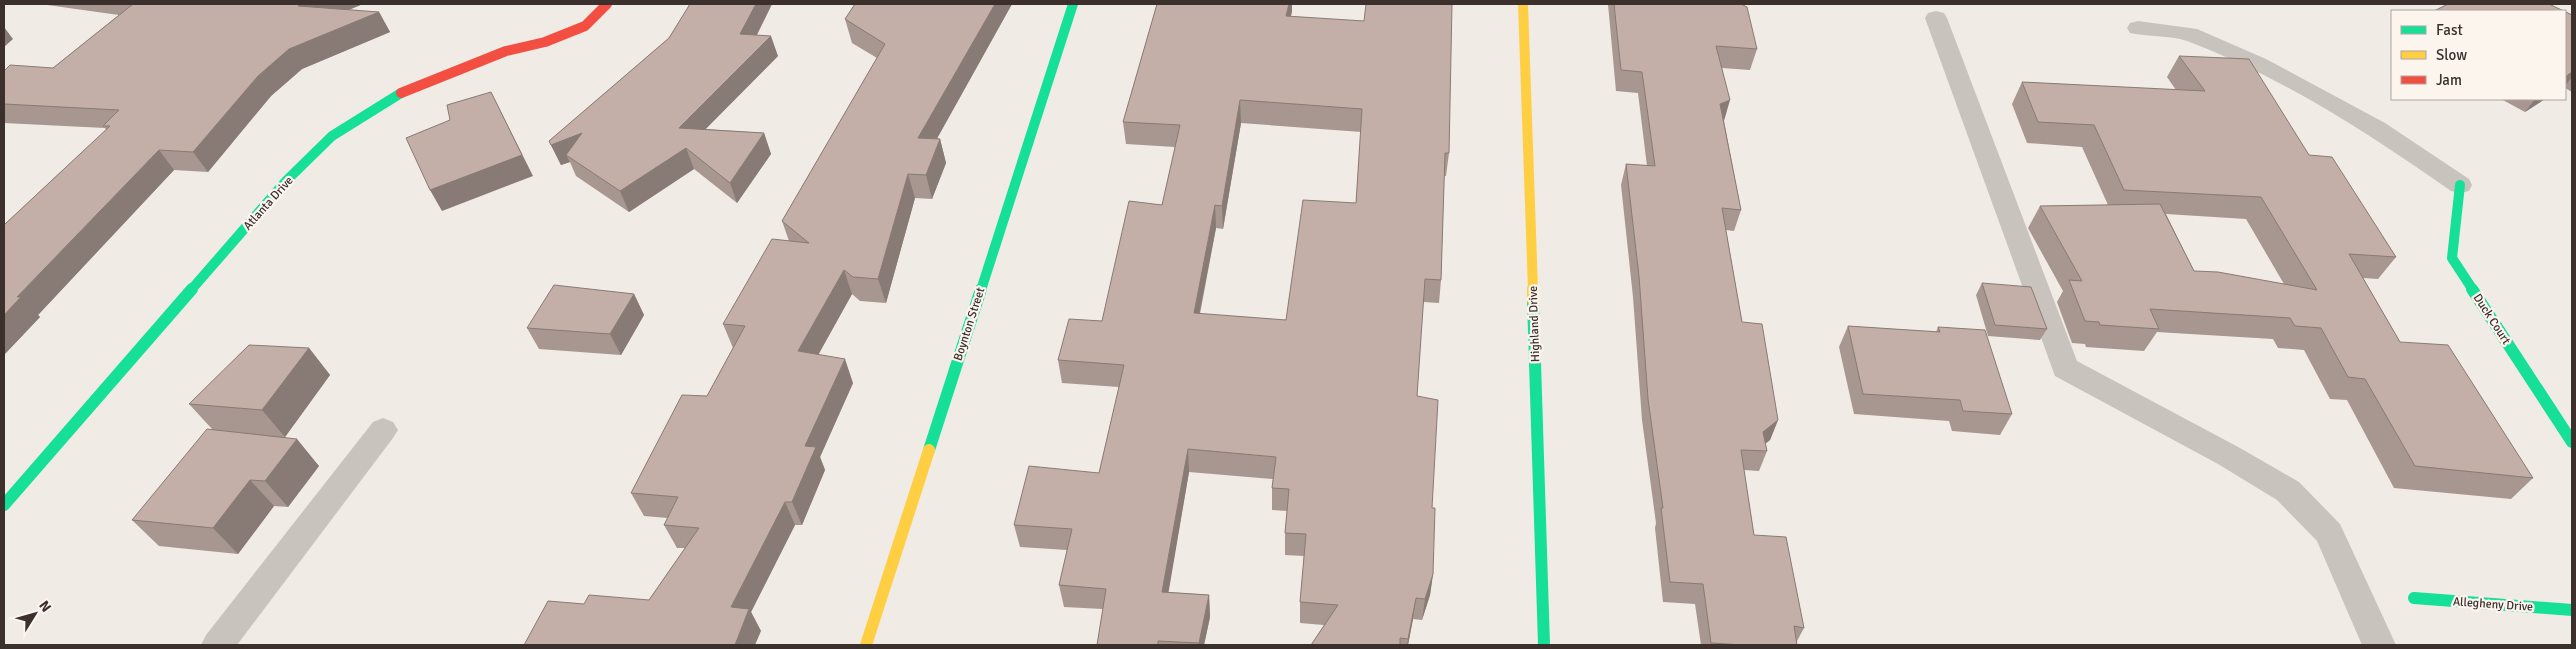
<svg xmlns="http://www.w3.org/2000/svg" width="2576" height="649" viewBox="0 0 2576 649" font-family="Signika,sans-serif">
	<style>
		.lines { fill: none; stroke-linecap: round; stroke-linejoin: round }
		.lane { fill: #c9c3be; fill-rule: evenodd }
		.fast-far1 { stroke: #16e098; stroke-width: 10 }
		.fast { stroke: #16e098; stroke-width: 12 }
		.slow-far1 { stroke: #ffcf43; stroke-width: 10 }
		.slow { stroke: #ffcf43; stroke-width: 12 }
		.jam { stroke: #f24e42; stroke-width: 10 }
		.wall { fill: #a89690; fill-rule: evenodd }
		.shaded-wall { fill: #887a75 }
		.building { fill: #c3afa7; stroke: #887a75; fill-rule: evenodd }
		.labels { text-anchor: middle; stroke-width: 4.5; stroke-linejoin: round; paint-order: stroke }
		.street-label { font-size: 12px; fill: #3b302b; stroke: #fbf5ee }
	</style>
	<rect width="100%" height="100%" fill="#f0ebe5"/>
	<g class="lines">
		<path class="lane" d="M 1936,11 L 1944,13 L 1947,18 L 2077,361 L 2240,448 L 2299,482 L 2340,524 L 2396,645 L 2362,645 L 2317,541 L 2277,500 L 2218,464 L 2055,376 L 1925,18 L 1928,13 Z
			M 2138,21 L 2197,29 L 2266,59 L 2385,123 L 2469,179 L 2472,185 L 2469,191 L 2460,193 L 2451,191 C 2368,133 2282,77 2187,41 C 2169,35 2148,37 2130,33 L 2127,28 L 2130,23 Z
			M 383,418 L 393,422 L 398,430 L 393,438 L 237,645 L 201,645 L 206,635 L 373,422 Z"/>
		<path class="fast-far1" d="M 2460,185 L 2452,258 L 2473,290
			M 191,290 L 286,181 L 332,136 L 401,93
			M 981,290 L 1073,4"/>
		<path class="fast" d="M 2472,289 L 2572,442
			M 1533,300 L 1544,645
			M 929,450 L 981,289
			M 4,505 L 192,289
			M 2414,598 L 2572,610"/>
		<path class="slow-far1" d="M 1523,4 L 1533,290"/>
		<path class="slow" d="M 1533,289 L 1533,300
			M 866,645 L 929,450"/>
		<path class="jam" d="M 401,93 L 506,51 L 545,42 L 585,26 L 607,4"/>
	</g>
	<path class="wall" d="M 40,4 L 363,4 L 348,10 L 379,12 L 390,32 L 302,69 L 271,96 L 208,172 L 174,170 L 38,315 L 40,317 L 4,355 L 4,225 L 106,130 L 105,128 L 4,123 L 4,71 L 53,68 L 119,15 Z
		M 690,4 L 772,4 L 757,35 L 778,56 L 705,129 L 764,133 L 771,154 L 737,203 L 694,169 L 629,212 L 576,176 L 570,162 L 561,165 L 549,141 L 669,38 Z
		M 855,4 L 1012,4 L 937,138 L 940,139 L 946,163 L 932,199 L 915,198 L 886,303 L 860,301 L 852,294 L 818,355 L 853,383 L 820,457 L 825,470 L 802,525 L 795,525 L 751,612 L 761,631 L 584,604 L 649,600 L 685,548 L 677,548 L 664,525 L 668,518 L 644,516 L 631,493 L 707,396 L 733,348 L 723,324 L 789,241 L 782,221 L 877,58 L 852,43 L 845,19 Z
		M 1157,4 L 1292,4 L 1292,11 L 1291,16 L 1449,153 L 1446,176 L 1444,176 L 1441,280 L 1439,303 L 1423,302 L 1417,396 L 1432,508 L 1433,574 L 1430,595 L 1422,620 L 1413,619 L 1408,645 L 1311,645 L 1324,625 L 1300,623 L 1300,602 L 1304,556 L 1285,555 L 1285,533 L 1287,511 L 1272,510 L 1272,488 L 1273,479 L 1189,472 L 1168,592 L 1209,595 L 1210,617 L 1204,645 L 1097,645 L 1103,609 L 1064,607 L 1059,585 L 1067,550 L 1020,547 L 1014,525 L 1099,473 L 1119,387 L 1062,383 L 1058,360 L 1102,321 L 1162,205 L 1175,147 L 1126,144 L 1123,122 ZM 1241,123 L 1361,132 L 1356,203 L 1286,320 L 1200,314 L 1216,228 L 1223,229 Z
		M 1608,4 L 1741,4 L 1757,49 L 1750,70 L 1722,68 L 1724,121 L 1741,210 L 1734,231 L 1726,230 L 1742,322 L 1778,420 L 1770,440 L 1765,444 L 1767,451 L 1759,471 L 1744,470 L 1754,535 L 1804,628 L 1797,641 L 1797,645 L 1701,645 L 1695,604 L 1663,602 L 1655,528 L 1656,523 L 1642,420 L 1633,297 L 1621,185 L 1626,164 L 1647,166 L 1638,93 L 1616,91 Z
		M 2565,11 L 2572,15 L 2572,92 L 2565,88 Z
		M 2179,56 L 2309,155 L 2396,257 L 2378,279 L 2363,278 L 2400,342 L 2533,478 L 2511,499 L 2394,488 L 2347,400 L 2330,399 L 2304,350 L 2278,348 L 2273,339 L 2157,332 L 2144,351 L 2086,347 L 2085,344 L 2072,343 L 2057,302 L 2063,291 L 2028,228 L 2040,206 L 2108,205 L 2082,147 L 2027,143 L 2012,104 L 2022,82 L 2176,90 L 2167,77 ZM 2166,214 L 2246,219 L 2284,284 L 2194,271 Z
		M 2501,99 L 2545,99 L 2525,112 Z
		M 1982,283 L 2047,329 L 2040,340 L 1988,336 L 1976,295 Z
		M 634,294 L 644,315 L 621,355 L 539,349 L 527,328 Z
		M 1848,326 L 1936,332 L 1938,327 L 2012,414 L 2000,435 L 1952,431 L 1949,421 L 1854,414 L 1839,347 Z
		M 309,348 L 330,375 L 285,437 L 319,466 L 288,507 L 274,506 L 238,554 L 159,546 L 132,520 L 213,430 L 189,404 Z"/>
	<path class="shaded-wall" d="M 304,4 L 363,4 L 310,26 L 298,6 Z
		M 756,4 L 772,4 L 747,54 L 740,34 Z
		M 995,4 L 1012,4 L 924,162 L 918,138 Z
		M 1289,4 L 1292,4 L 1292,11 L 1286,38 L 1286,16 Z
		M 379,12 L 390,32 L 302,69 L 271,96 L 208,172 L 193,152 L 258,76 L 289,49 Z
		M 4,27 L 13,39 L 4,47 Z
		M 771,36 L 778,56 L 687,148 L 679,128 Z
		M 2572,72 L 2572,77 L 2565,86 L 2565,77 Z
		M 491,92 L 533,176 L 442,211 L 430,190 Z
		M 2535,99 L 2545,99 L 2525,112 Z
		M 1240,100 L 1241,123 L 1223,229 L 1222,206 Z
		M 1730,100 L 1724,121 L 1720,104 Z
		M 582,133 L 566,155 L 570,162 L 561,165 L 551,145 Z
		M 764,133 L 771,154 L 737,203 L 730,183 Z
		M 940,139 L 946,163 L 932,199 L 926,175 Z
		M 686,148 L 694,169 L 629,212 L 620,191 Z
		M 159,150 L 174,170 L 38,315 L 40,317 L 4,355 L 4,315 L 17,297 Z
		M 908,174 L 915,198 L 886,303 L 878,279 Z
		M 1215,205 L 1216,228 L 1195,336 L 1194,313 Z
		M 844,270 L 852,294 L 807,375 L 798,351 Z
		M 634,294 L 644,315 L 621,355 L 610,334 Z
		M 309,348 L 330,375 L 285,437 L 262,410 Z
		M 845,359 L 853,383 L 820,457 L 825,470 L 802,525 L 792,502 L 805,446 Z
		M 1778,420 L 1770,440 L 1757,450 L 1763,432 Z
		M 297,439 L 319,466 L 288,507 L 265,481 Z
		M 1188,449 L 1189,472 L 1165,613 L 1162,592 Z
		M 250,480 L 274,506 L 238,554 L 213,528 Z
		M 785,502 L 795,525 L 751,612 L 761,631 L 755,645 L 735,645 L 731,607 Z
		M 1433,574 L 1430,595 L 1422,620 L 1425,599 Z
		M 1209,595 L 1210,617 L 1204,645 L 1199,645 L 1199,643 Z
		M 1416,598 L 1413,619 L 1408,645 L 1407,645 Z"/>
	<path class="building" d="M 133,4 L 304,4 L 298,6 L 379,12 L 289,49 L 258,76 L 193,152 L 159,150 L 17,297 L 21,297 L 4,315 L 4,225 L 110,126 L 103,126 L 119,110 L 4,104 L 4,71 L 10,65 L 53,68 Z
		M 690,4 L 756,4 L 740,34 L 771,36 L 679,128 L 764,133 L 730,183 L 686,148 L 620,191 L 566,155 L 582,133 L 551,145 L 549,141 L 669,38 Z
		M 855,4 L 995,4 L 918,138 L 940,139 L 926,175 L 908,174 L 878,279 L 853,277 L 844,270 L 798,351 L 845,359 L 805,446 L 816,447 L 792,502 L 785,502 L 731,607 L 749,609 L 735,645 L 524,645 L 548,601 L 584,604 L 589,595 L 649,600 L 699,528 L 664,525 L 678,497 L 631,493 L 682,395 L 707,396 L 745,326 L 723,324 L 772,239 L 809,243 L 782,221 L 885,44 L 845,19 Z
		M 1157,4 L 1289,4 L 1286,16 L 1364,21 L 1366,4 L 1452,4 L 1449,153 L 1445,153 L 1441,280 L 1425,279 L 1417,396 L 1438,400 L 1432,508 L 1435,508 L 1433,574 L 1425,599 L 1416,598 L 1408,639 L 1400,638 L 1400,645 L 1311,645 L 1338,605 L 1300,602 L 1306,534 L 1285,533 L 1289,489 L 1272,488 L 1276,457 L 1188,449 L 1162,592 L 1209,595 L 1199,643 L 1158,641 L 1158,645 L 1097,645 L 1106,589 L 1059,585 L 1072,529 L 1014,525 L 1029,466 L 1099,473 L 1124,365 L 1058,360 L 1069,319 L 1102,321 L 1129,201 L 1162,205 L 1180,125 L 1123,122 ZM 1240,100 L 1362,109 L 1356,203 L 1303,200 L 1286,320 L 1194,313 L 1215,205 L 1222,206 Z
		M 1614,4 L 1741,4 L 1747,7 L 1757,49 L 1716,46 L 1730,100 L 1720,104 L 1741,210 L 1722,208 L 1742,322 L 1762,324 L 1778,420 L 1763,432 L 1767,451 L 1741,450 L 1754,535 L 1786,537 L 1804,628 L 1794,626 L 1797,645 L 1743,645 L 1711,643 L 1703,584 L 1670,582 L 1661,508 L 1663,508 L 1648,399 L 1639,276 L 1626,164 L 1655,166 L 1642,72 L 1621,70 Z
		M 2448,4 L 2549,4 L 2572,15 L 2572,72 L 2565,77 L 2565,11 L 2434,11 Z
		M 2179,56 L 2249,59 L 2309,155 L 2332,157 L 2396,257 L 2349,254 L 2400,342 L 2448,345 L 2533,478 L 2415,466 L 2365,379 L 2348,377 L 2321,328 L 2295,326 L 2290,318 L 2150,309 L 2159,329 L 2100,325 L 2099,322 L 2085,321 L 2069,280 L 2082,281 L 2040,206 L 2160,204 L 2194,271 L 2218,272 L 2317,290 L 2261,197 L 2124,190 L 2094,125 L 2038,122 L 2022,82 L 2205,91 Z
		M 491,92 L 522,155 L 430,190 L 406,138 L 450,120 L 447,105 Z
		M 1982,283 L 2031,287 L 2047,329 L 1995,325 Z
		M 554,285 L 634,294 L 610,334 L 527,328 Z
		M 1848,326 L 1940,332 L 1938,327 L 1985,330 L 2012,414 L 1963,411 L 1960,400 L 1863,394 Z
		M 249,345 L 309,348 L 262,410 L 189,404 Z
		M 207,429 L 297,439 L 265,481 L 250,480 L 213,528 L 132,520 Z"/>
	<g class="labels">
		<g class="street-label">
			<text transform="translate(268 203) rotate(-48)" y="4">Atlanta Drive</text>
			<text transform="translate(2492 319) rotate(57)" y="4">Duck Court</text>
			<text transform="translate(969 324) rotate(-72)" y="4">Boynton Street</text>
			<text transform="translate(1534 324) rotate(-92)" y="4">Highland Drive</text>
			<text transform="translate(2493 604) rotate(4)" y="4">Allegheny Drive</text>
		</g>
	</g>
	<rect width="2576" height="649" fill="none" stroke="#3b302b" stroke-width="10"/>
	<rect x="2391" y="10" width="175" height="90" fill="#fbf5ee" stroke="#aea6a0"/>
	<rect x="2401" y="26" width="25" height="8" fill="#16e098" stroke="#aea6a0"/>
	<text x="2436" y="35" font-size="15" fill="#3b302b">Fast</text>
	<rect x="2401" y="51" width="25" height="8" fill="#ffcf43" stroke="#aea6a0"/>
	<text x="2436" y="60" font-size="15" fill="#3b302b">Slow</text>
	<rect x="2401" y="76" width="25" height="8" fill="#f24e42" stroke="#aea6a0"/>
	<text x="2436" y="85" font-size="15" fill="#3b302b">Jam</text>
	<g transform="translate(35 614) rotate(53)" stroke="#fbf5ee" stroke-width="4" paint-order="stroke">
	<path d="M0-4L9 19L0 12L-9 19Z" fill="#3b302b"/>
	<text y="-8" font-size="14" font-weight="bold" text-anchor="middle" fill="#3b302b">N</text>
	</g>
</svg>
